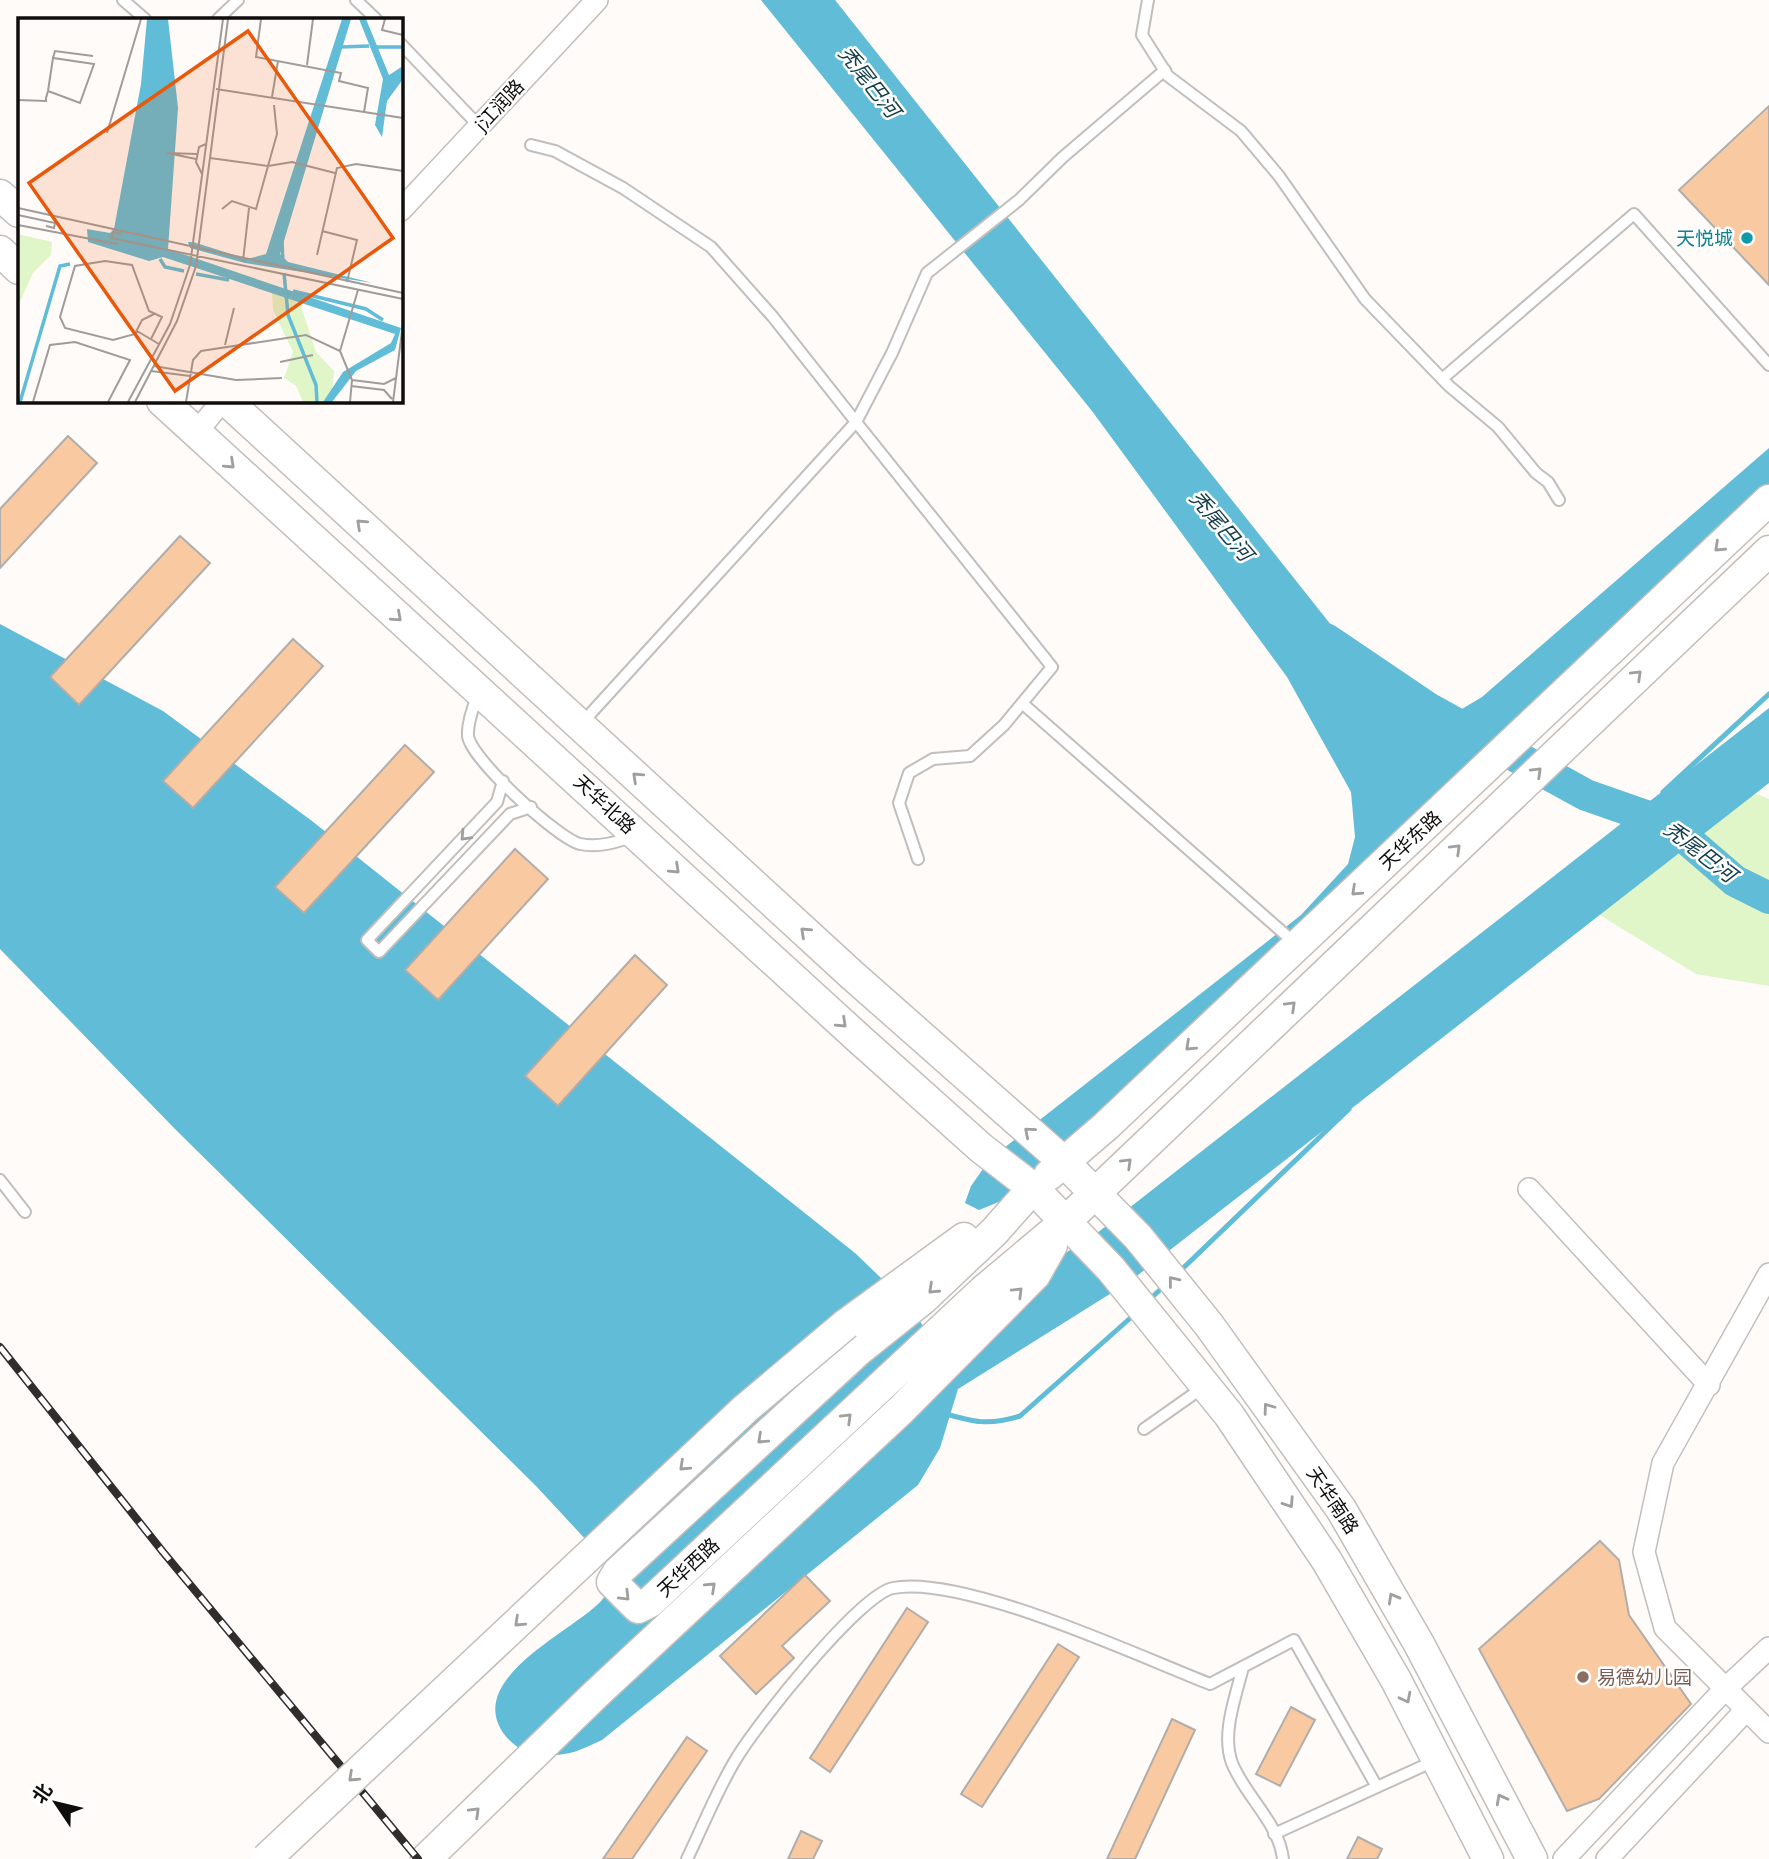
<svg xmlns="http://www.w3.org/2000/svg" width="1769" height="1859" viewBox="0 0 1769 1859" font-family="'Source Sans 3','Noto Sans SC',sans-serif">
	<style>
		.green { fill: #e0f5c8 }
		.water { fill: #61bcd7 }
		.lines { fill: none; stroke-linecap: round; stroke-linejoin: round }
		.stream { stroke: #61bcd7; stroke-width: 5 }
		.river { stroke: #61bcd7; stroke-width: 32 }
		.building { fill: #f9caa1; stroke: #b0adaa; stroke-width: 2 }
		.lane-casing { stroke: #c2bebb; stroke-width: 14 }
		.street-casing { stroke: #c2bebb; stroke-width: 24 }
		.secondary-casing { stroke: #c2bebb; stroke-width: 33 }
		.lane { stroke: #fff; stroke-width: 10 }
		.street { stroke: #fff; stroke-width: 21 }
		.secondary { stroke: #fff; stroke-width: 30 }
		.rail-casing { stroke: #302e2d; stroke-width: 8 }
		.rail { stroke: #fff; stroke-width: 5; stroke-dasharray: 16; stroke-linecap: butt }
		.secondary-bridge-casing { stroke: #c2bebb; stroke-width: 33; stroke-linecap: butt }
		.secondary-bridge { stroke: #fff; stroke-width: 30 }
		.oneway { stroke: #9f9f9e }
		.culture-dot { fill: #0f9aa8; stroke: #fff; stroke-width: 2.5 }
		.education-dot { fill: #8d6e63; stroke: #fff; stroke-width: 2.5 }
		.labels { text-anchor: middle; stroke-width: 5; stroke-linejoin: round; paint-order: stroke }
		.street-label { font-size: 19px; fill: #100e0d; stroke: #fff }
		.culture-label { font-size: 19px; fill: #0d838f; stroke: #fff; text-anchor: end }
		.education-label { font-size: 19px; fill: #785e54; stroke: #fff; text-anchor: start }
		.water-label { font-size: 21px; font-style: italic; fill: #143e49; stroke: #fff }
		.inset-river { fill: none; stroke: #61bcd7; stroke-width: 3.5 }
		.inset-road { fill: none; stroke: #9f9c9a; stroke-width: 2 }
		.view { fill: #e8590c; fill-opacity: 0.15; stroke: #e8590c; stroke-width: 3.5 }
		.inset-edge { fill: none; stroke: #100e0d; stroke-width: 3.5 }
	</style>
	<rect width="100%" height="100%" fill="#fffbf8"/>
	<path class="green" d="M 1720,778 L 1769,799 L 1769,986 L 1696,974 L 1590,909 Z"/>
	<path class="water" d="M 761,0 L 835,0 L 1370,674 L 1408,710 L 1445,719 L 1482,697 L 1769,448 L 1769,512 L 1011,1197 L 979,1210 L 965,1203 L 971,1186 L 990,1159 L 1301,915 L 1348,864 L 1355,837 L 1351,792 L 1287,677 L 1092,411 Z
		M 0,624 L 163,711 L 312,821 L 855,1253 L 906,1302 L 929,1334 L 1092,1237 L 1769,708 L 1769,783 L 1129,1282 L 958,1389 L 940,1448 L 918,1485 L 602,1740 C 576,1752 569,1756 540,1755 C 526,1754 513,1746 504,1734 C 464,1678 573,1632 602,1600 C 606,1595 608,1586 610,1580 L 601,1556 L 536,1486 L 175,1129 L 0,949 Z"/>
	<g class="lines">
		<path class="stream" d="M 1663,792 L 1769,694
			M 1179,1272 L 1349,1109
			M 1148,1301 L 1164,1286
			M 943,1413 C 973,1422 989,1426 1020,1416 L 1136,1313"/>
		<path class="river" d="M 1326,639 L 1428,708 L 1586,795 L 1669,824 L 1735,881 L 1769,898"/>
	</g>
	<path class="building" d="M 1769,106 L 1769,285 L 1679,190 Z
		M 68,436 L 97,463 L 0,568 L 0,509 Z
		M 180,536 L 210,563 L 79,705 L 50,677 Z
		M 293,639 L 323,666 L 193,808 L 163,781 Z
		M 405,745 L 434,772 L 304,913 L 275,887 Z
		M 515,849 L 548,879 L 438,1000 L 405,970 Z
		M 635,955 L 667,985 L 558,1106 L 525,1076 Z
		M 1600,1541 L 1619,1560 L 1629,1615 L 1691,1704 L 1599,1799 L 1567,1811 L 1479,1649 Z
		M 805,1575 L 830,1601 L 782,1646 L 794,1658 L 756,1694 L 720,1656 Z
		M 907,1608 L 928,1622 L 830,1772 L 810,1758 Z
		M 1058,1644 L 1079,1657 L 982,1807 L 961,1794 Z
		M 1291,1707 L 1315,1720 L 1280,1786 L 1256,1774 Z
		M 1172,1719 L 1195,1730 L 1135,1859 L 1107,1859 Z
		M 687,1737 L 707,1751 L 632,1859 L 603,1859 Z
		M 801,1831 L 822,1841 L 813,1859 L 788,1859 Z
		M 1358,1837 L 1382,1849 L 1377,1859 L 1347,1859 Z"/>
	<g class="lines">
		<g class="lane-casing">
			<path id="lane" d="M 123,0 L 145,19
				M 356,0 L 376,19
				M 1148,0 L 1142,35 L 1168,76 L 1241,131 L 1279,176 L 1365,299 L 1449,386 L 1498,427 L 1536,473 L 1548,482 L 1559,500
				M 218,19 L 238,0
				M 401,44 L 479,126
				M 531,145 L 555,151 L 623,188 L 711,247 L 773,317 L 856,422 L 892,353 L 927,273 L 1019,200 L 1063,157 L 1165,70
				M 1442,379 L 1634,214 L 1769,365
				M 478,693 C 474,706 467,722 468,736 C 471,759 557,838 580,844 C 599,848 617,842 634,836
				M 1022,703 L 1296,944
				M 582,723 L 856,422 L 1052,667 L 1004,725 L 970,756 L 933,759 L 909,773 L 899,803 L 918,859
				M 503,781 L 497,802 L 367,940 L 379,952 L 510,814 L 531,807
				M 0,1180 L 25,1212
				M 1144,1429 L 1205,1386
				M 1243,1667 C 1236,1696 1221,1734 1232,1763 C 1245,1796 1279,1823 1283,1859
				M 1274,1834 L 1434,1761
				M 687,1859 C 703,1826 717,1790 736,1759 C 756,1725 859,1595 893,1588 C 963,1574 1138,1656 1210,1684 L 1294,1640 L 1377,1787"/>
		</g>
		<g class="street-casing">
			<path id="street" d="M 401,210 L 597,0
				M 196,433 L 222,401
				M 1529,1189 L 1709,1385
				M 1769,1274 L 1663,1463 L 1644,1552 L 1665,1628 L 1769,1732
				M 1564,1859 L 1725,1689 L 1769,1648
				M 1607,1859 L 1746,1710"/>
		</g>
		<g class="secondary-casing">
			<path id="secondary" d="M 0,195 L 19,212
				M 0,251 L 19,269
				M 162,401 L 856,1036 L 981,1148 L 1033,1188 L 1111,1269 L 1229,1415 L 1327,1561 L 1396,1680 L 1488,1859
				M 227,401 L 852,975 L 1064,1162 L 1138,1237 L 1209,1325 L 1341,1509 L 1419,1644 L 1532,1859
				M 1049,1175 L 1106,1126 L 1769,500
				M 1033,1188 L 994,1232 L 923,1299 L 859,1350 L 618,1572 L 612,1582 L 638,1608 L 650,1602 L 984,1290 L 1065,1222 L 1769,551
				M 846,1324 L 964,1238
				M 426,1859 L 595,1695 L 901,1410 L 1035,1275 L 1052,1245"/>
		</g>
		<use href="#lane" class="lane"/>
		<use href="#street" class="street"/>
		<use href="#secondary" class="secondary"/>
		<g class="rail-casing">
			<path id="rail" d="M 0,1347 L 163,1552 L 418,1859"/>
		</g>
		<use href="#rail" class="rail"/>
		<g class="secondary-bridge-casing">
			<path id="secondary-bridge" d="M 266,1859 L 745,1409 L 846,1324"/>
		</g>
		<use href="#secondary-bridge" class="secondary-bridge"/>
	</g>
	<defs><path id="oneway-chevron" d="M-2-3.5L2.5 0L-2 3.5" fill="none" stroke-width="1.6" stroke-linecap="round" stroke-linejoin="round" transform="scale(1.75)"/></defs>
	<g class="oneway">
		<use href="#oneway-chevron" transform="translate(230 464) rotate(43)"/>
		<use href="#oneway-chevron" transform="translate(361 524) rotate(-137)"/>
		<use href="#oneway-chevron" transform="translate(1719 547) rotate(137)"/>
		<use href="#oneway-chevron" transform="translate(397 617) rotate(42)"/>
		<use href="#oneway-chevron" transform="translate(1637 675) rotate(-44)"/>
		<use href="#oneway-chevron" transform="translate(1537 772) rotate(-44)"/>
		<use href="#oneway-chevron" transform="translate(637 777) rotate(-137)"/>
		<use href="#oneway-chevron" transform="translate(465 836) rotate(133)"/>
		<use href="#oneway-chevron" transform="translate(1456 849) rotate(-44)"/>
		<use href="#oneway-chevron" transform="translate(675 869) rotate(43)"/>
		<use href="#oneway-chevron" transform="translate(1356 891) rotate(137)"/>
		<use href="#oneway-chevron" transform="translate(805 932) rotate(-137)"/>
		<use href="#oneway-chevron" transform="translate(1291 1006) rotate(-44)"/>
		<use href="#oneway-chevron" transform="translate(842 1023) rotate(43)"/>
		<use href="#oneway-chevron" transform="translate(1190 1046) rotate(137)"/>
		<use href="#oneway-chevron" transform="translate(1029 1132) rotate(-139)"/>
		<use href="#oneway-chevron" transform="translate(1127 1163) rotate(-44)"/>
		<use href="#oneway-chevron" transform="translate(1173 1281) rotate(-129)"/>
		<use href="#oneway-chevron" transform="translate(933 1289) rotate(137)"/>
		<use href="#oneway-chevron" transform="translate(1018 1292) rotate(-45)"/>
		<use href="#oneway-chevron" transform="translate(1268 1408) rotate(-126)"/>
		<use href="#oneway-chevron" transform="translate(847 1418) rotate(-44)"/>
		<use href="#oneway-chevron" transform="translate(762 1439) rotate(137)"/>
		<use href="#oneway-chevron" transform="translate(684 1466) rotate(137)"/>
		<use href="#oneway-chevron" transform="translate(1289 1503) rotate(57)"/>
		<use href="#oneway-chevron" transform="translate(711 1587) rotate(-43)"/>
		<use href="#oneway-chevron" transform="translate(625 1596) rotate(45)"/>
		<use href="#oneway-chevron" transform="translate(1393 1598) rotate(-119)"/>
		<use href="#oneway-chevron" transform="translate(519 1622) rotate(137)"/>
		<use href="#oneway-chevron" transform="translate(1406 1698) rotate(63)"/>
		<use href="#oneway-chevron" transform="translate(353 1777) rotate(137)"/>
		<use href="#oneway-chevron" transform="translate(1501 1799) rotate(-118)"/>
		<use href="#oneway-chevron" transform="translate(475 1812) rotate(-44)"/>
	</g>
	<circle class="culture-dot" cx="1747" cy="238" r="7"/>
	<circle class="education-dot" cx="1583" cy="1677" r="7"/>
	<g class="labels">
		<g class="street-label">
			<text transform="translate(499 105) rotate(-47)" y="7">j江润路</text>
			<text transform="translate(605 804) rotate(43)" y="7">天华北路</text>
			<text transform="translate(1410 840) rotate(-43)" y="7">天华东路</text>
			<text transform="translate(1333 1500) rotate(56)" y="7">天华南路</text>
			<text transform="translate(688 1567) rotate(-43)" y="7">天华西路</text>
		</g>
		<g class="culture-label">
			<text x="1733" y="245">天悦城</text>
		</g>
		<g class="education-label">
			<text x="1597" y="1684">易德幼儿园</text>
		</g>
		<g class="water-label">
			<text transform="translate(869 82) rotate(52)" y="7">秃尾巴河</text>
			<text transform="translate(1221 526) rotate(50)" y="7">秃尾巴河</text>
			<text transform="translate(1700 852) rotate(38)" y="7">秃尾巴河</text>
		</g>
	</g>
	<g transform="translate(18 18)">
		<rect width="385" height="385" fill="#fffbf8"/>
		<path d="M 0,216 L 34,224 L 33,237 L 15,255 L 0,288 ZM 254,274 L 280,279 L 298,334 L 316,353 L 313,384 L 285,384 L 278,368 L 266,360 L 275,334 L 255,292 Z" fill="#e0f5c8"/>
		<path d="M 129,1 L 150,1 L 160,90 L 150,231 L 383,310 L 377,332 L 338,353 L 314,384 L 305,384 L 325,354 L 373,325 L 377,316 L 145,239 L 131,243 L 70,224 L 69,211 L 92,215 L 96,211 L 123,66 ZM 324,1 L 333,1 L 262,236 L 270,244 L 355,265 L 227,245 L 172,230 L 170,224 L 175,224 L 229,241 L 248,236 ZM 341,1 L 348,1 L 371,57 L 385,48 L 385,61 L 369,83 L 364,119 L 357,107 L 365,61 Z" fill="#61bcd7"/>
		<path class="inset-river" d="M 322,29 L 351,28M 356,29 L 385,29M 264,223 L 265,246M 142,241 L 147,249 L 166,253M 266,255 L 270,297 L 298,367 L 299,384M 178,256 L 211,262M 275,273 L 348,291 L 365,302M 2,384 L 42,248 L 52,246"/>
		<path class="inset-road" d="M 243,1 L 238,39 L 323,55 L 321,63 L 350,70 L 346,94M 367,1 L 364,12 L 385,17M 35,40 L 37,33 L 75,38M 289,47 L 295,1M 198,71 L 385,100M 254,79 L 260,43M 0,82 L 28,83 L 28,80 L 30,73 L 35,40 L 76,46 L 62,85 L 30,73M 256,87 L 259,116 L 250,148 L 274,144 L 317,155M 89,115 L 123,1M 192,140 L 250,148 L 238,191 L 214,183 L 204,191M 178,141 L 149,135 L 179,136M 184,156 L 178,144 L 181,129 L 188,126M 0,190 L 385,275M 0,197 L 37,205 L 36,210 L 28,208M 0,207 L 99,226M 304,213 L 339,222 L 329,264M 103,216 L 95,214 L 93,220 L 385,281M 299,237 L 319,150 L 338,146 L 385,153M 225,243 L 231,190M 119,313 L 141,326M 133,321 L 144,299 L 131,293 L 114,247 L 87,243 L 57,248 L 42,299 L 47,310 L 95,322 L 117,316 L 124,302 L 136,296M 207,327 L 216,290M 322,333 L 340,272M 262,344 L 295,337M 136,348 L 218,362 L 264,360M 133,353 L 172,358M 334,362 L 366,366 L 378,360M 333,368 L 366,372 L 374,381M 15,384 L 32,327 L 57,324 L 112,342 L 90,384M 110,384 L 152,306 L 172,247 L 205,1M 117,384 L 159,303 L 178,248 L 210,1M 168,384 L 175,342 L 183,333 L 288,317 L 322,333 L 334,362 L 332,384M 375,384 L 385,305"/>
		<path class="view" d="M 230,13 L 375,220 L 157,373 L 11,165 Z"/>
		<rect width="385" height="385" class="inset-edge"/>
	</g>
	<g transform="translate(56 1803) rotate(305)" stroke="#ffffff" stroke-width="5" paint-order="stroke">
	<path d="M0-5L12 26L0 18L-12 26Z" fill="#100e0d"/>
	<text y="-10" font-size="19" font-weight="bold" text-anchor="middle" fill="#100e0d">北</text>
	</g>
</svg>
